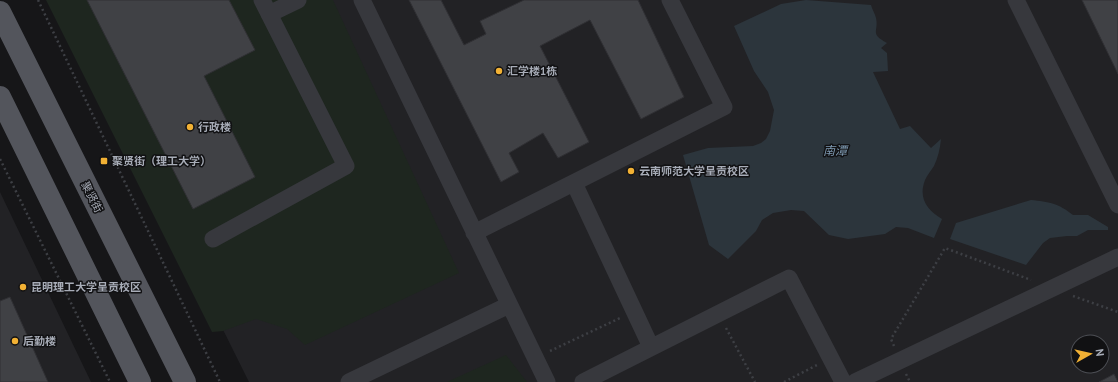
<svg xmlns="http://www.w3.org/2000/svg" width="1118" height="382" viewBox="0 0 1118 382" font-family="'PT Sans','Noto Sans SC',sans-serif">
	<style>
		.built { fill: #222225; fill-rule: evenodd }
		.green { fill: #1e261f }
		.water { fill: #2c353c }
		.building { fill: #404145; stroke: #303034 }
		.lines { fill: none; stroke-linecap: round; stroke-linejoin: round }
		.path { stroke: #3d3f44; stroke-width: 2.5; stroke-dasharray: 2 3; stroke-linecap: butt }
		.minor { stroke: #37383d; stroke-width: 17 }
		.major { stroke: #53555c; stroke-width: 22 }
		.poi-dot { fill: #f2b134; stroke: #111113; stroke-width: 1.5 }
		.labels { text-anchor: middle; stroke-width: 3; stroke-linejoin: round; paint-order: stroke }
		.poi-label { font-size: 11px; font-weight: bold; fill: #a8adb8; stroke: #111113; text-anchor: start }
		.street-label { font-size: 11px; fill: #a8adb8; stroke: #111113 }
		.water-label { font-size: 12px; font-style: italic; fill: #7f9bb3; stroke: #111113 }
	</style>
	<rect width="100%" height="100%" fill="#161618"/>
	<path class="built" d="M 59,0 L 1118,0 L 1118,382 L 249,382 ZM 1078,342 L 1102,342 L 1102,366 L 1078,366 Z
		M 0,192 L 91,382 L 0,382 Z"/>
	<path class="green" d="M 46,0 L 333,0 L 459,273 L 305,345 L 287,329 L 256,319 L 223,331 L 212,332 Z
		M 506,355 L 527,382 L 447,382 Z"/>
	<path class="water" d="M 806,0 L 871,5 C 872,9 875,14 876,18 C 879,32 869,33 887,43 L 881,48 L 887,53 L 888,71 L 873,72 L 900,129 L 910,126 L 931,148 L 941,139 C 940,149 938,157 934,166 C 931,171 927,175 925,180 C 918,198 927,210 942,219 L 934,238 L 908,228 L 896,227 L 885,234 L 848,239 L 829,235 L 804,211 L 791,210 L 773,213 L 762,220 L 756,231 L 728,259 L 709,245 L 683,155 L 708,148 L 753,146 L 761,143 L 766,139 L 770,131 L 774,110 L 768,92 L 754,71 L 734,26 L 781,4 Z
		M 1031,200 C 1049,202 1058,203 1073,215 L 1088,215 L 1108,227 L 1108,230 L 1088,230 L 1077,236 L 1067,236 L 1050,238 L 1043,243 L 1026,265 L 950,239 L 956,223 Z"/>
	<path class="building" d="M 87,0 L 229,0 L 255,50 L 204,76 L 255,177 L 193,209 Z
		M 409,0 L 441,0 L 464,45 L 486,34 L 480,21 L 524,0 L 638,0 L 684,97 L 641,119 L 590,20 L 540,46 L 589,142 L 558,158 L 543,133 L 509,153 L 519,172 L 501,182 Z
		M 1082,0 L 1118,0 L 1118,74 Z
		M 10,297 L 48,382 L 0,382 L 0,301 Z
		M 1114,374 L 1118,382 L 1099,382 Z"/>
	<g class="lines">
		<path class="path" d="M 38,0 L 220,382
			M 0,159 L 110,382
			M 1073,296 L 1118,312
			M 726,328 L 755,382
			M 894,346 L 891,339 L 945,248 L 1031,280
			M 550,351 L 620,318
			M 906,374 L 910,382
			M 784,382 L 817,365"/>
		<path class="minor" d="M 362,0 L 547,382
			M 1016,0 L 1118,205
			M 269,14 L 298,0
			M 574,183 L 651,347
			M 474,233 L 724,107 L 670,0
			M 213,239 L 346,166 L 262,0
			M 349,382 L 509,305
			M 583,382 L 789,278 L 843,382
			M 855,382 L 1118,257"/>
		<path class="major" d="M 0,12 L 185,382
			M 0,97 L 140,382"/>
	</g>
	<g class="poi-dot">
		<circle cx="499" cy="71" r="4"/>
		<circle cx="190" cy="127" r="4"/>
		<rect x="100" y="157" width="8" height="8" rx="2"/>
		<circle cx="631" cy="171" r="4"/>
		<circle cx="23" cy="287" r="4"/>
		<circle cx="15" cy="341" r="4"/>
	</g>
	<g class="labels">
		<g class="poi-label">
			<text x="507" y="75">汇学楼1栋</text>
			<text x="198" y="131">行政楼</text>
			<text x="112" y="165">聚贤街（理工大学）</text>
			<text x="639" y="175">云南师范大学呈贡校区</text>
			<text x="31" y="291">昆明理工大学呈贡校区</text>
			<text x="23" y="345">后勤楼</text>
		</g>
		<g class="street-label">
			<text transform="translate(92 197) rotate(63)" y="4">聚贤街</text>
		</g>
		<g class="water-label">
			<text x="835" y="155">南潭</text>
		</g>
	</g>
	<g transform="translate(1090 354) rotate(82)"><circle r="19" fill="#111113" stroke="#4d4f55"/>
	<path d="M0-3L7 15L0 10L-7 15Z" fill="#f2b134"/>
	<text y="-6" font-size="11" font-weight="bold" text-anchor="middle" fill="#a8adb8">N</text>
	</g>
</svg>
